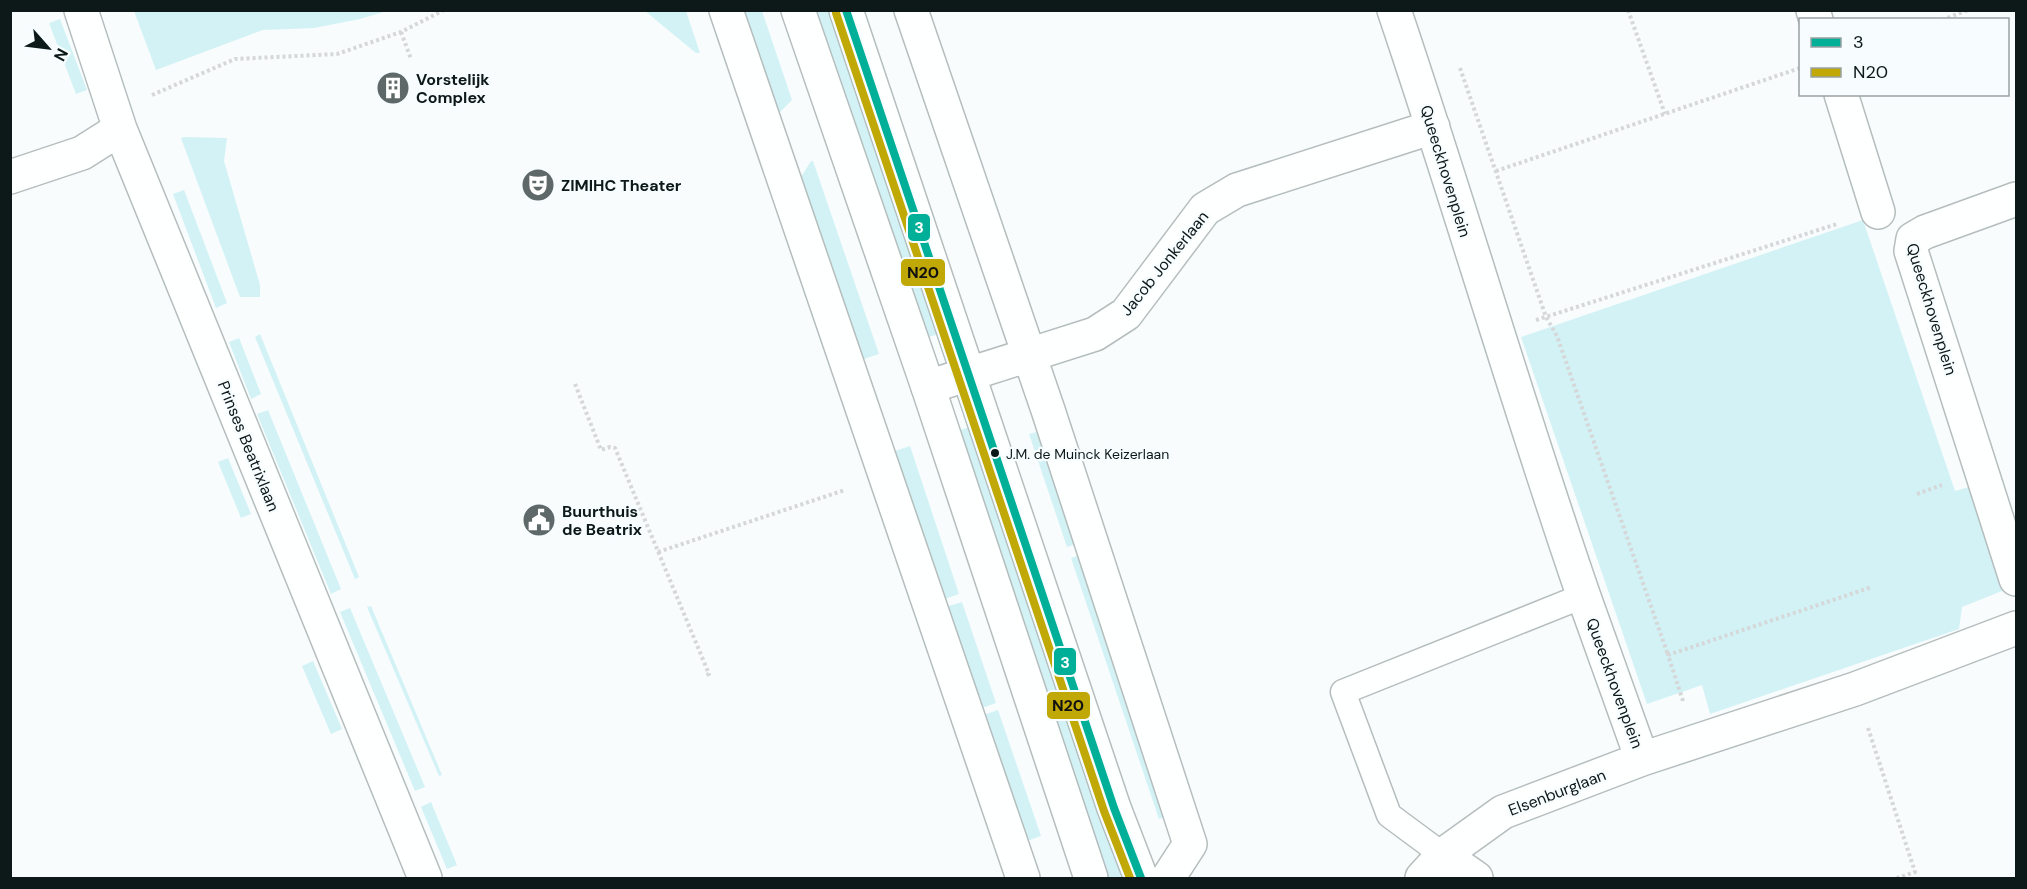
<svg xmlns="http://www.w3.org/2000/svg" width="2027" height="889" viewBox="0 0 2027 889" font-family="'DM Sans',sans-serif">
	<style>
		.green { fill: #d2f2f5 }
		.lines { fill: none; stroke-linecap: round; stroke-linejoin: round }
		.lane-casing { stroke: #b5bdbd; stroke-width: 27 }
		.street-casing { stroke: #b5bdbd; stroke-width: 36 }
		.secondary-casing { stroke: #b5bdbd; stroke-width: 36 }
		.path { stroke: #d5d7d8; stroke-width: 4; stroke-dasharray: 3 3; stroke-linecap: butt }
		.lane { stroke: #feffff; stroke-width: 24 }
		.street { stroke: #feffff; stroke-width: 33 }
		.secondary { stroke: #feffff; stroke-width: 33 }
		.bus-1-casing { stroke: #f7fdfe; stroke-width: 12 }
		.bus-2-casing { stroke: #f7fdfe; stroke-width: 12 }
		.bus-1 { stroke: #00af98; stroke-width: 8 }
		.bus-2 { stroke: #c0a906; stroke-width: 8 }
		.bus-dot { fill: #0d1819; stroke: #f7fdfe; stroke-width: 2 }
		.labels { text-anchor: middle; stroke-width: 4.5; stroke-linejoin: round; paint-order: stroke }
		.bus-label { font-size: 14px; fill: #0d1819; stroke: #f7fdfe; text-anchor: start }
		.poi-label { font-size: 16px; font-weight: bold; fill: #0d1819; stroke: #f7fdfe; text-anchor: start }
		.street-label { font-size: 16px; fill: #0d1819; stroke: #f7fdfe }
		.line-badge { stroke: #f7fdfe; stroke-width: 2 }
		.badge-label { font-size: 16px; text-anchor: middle; font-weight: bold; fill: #fff }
		.pale-badge-label { font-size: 16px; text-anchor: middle; font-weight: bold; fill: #111 }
	</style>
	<rect width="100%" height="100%" fill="#f8fcfd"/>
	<path class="green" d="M 134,11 L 387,11 L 360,19 L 314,28 L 263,30 L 156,70 Z
		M 645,11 L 686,11 L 700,53 L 696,53 Z
		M 738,11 L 762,11 L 792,100 L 778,114 Z
		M 809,11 L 833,11 L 943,333 L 921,339 Z
		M 60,19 L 87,90 L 76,94 L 49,23 Z
		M 185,137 L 227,138 L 224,161 L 260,285 L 260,297 L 240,297 L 181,138 Z
		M 811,161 L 813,161 L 879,354 L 858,361 L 798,182 Z
		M 184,190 L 227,303 L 216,308 L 173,194 Z
		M 1863,220 L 1955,491 L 1972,486 L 2003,576 L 2002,591 L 1962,607 L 1959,629 L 1710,714 L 1702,685 L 1647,704 L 1521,337 Z
		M 260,334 L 359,577 L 355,579 L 255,337 Z
		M 239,338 L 261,394 L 251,399 L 229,342 Z
		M 268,410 L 341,589 L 331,594 L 257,414 Z
		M 974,426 L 1127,878 L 1103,878 L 956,431 Z
		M 1041,431 L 1079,543 L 1067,547 L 1029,434 Z
		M 910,446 L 959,594 L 939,601 L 889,453 Z
		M 228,458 L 251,514 L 241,518 L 218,462 Z
		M 1083,554 L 1171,815 L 1159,819 L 1071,558 Z
		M 962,602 L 996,703 L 976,710 L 942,608 Z
		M 371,606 L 442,775 L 439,776 L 367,607 Z
		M 350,608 L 425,787 L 415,791 L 340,612 Z
		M 313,661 L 342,729 L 331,734 L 302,666 Z
		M 998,710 L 1041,836 L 1021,843 L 978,717 Z
		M 431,802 L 457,865 L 447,869 L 421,807 Z"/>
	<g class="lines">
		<g class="lane-casing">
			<path id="lane" d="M 1443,855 L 1389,815 L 1343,692 L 1583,596"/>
		</g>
		<g class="street-casing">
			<path id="street" d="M 81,10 L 120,129 L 425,878
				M 726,10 L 1023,878
				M 911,10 L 1048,410 L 1190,844 L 1168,878
				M 1394,10 C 1460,205 1517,403 1584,597 C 1603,651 1623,705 1642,759 L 1855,689 L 2016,628
				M 1813,10 L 1816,20
				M 1841,94 L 1878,212
				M 10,177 L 82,153 L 120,129
				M 2016,199 L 1925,232 L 1913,239 L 1911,251 L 2016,579
				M 928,387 L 1095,334 L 1126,314 L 1205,209 L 1237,190 L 1433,127
				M 1443,855 L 1476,878
				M 1422,878 L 1443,855 L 1503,812 L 1642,759"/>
		</g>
		<g class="secondary-casing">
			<path id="secondary" d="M 798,10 L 928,387 L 1091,878
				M 846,10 L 1114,808 L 1141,878"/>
		</g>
		<path class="path" d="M 1628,10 L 1665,114
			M 1942,20 L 1968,10
			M 401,32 L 411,59
			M 1460,68 L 1546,317 L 1557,336 L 1668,655
			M 152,95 L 235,59 L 337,54 L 401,32 L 444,10
			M 1496,171 L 1800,68
			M 1536,320 L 1837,224
			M 575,384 L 601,450 L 610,447 L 615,448 L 709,674 L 704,676
			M 1917,494 L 1942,485
			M 658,552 L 845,490
			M 1683,701 L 1668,655 L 1872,587
			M 1868,728 L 1915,872 L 1897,878"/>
		<use href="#lane" class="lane"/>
		<use href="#street" class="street"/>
		<use href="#secondary" class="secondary"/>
		<g class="bus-1-casing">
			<path id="bus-1" d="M 846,10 L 1114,808 L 1141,878"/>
		</g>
		<g class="bus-2-casing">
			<path id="bus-2" d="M 836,13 L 1104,811 L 1130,878"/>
		</g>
		<use href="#bus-1" class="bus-1"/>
		<use href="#bus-2" class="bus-2"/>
	</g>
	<defs>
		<g id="building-disc" transform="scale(1.725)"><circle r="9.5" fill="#5f6869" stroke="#f7fdfe"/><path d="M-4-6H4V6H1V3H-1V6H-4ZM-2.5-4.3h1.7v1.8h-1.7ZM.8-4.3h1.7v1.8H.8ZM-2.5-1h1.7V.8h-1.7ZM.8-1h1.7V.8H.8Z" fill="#fff"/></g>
		<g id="theatre-disc" transform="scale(1.725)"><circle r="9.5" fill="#5f6869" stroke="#f7fdfe"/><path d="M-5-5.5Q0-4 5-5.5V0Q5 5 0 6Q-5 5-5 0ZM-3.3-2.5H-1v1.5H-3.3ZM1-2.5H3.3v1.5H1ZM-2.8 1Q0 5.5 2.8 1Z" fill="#fff"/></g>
		<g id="civic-disc" transform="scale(1.725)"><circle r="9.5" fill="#5f6869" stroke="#f7fdfe"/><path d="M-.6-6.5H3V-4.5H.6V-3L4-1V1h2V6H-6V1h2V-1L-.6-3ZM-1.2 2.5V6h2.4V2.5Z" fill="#fff"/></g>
	</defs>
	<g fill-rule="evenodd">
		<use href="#building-disc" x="393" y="88"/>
		<use href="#theatre-disc" x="538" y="185"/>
		<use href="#civic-disc" x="539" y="520"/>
	</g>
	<circle class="bus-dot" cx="995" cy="453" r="5"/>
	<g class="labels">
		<g class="bus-label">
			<text x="1006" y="459">J.M. de Muinck Keizerlaan</text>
		</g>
		<g class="poi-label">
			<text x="416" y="85">Vorstelijk<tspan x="416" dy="18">Complex</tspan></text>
			<text x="561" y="191">ZIMIHC Theater</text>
			<text x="562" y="517">Buurthuis<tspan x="562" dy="18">de Beatrix</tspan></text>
		</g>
		<g class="street-label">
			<text transform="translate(1446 171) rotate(73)" y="6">Queeckhovenplein</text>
			<text transform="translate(1164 263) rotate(-51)" y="6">Jacob Jonkerlaan</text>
			<text transform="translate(1932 309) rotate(73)" y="6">Queeckhovenplein</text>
			<text transform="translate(249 446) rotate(68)" y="6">Prinses Beatrixlaan</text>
			<text transform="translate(1615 683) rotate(70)" y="6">Queeckhovenplein</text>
			<text transform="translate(1557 792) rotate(-21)" y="6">Elsenburglaan</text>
		</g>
	</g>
	<g class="line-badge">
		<rect x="907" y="213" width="24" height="29" rx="6" fill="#00af98"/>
		<rect x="900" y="258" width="46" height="29" rx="6" fill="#c0a906"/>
		<rect x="1053" y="647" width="24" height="29" rx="6" fill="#00af98"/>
		<rect x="1046" y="691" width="45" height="29" rx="6" fill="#c0a906"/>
	</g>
	<g class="badge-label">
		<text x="919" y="233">3</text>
		<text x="1065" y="668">3</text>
	</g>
	<g class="pale-badge-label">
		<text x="923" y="278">N20</text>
		<text x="1068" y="711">N20</text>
	</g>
	<rect width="2027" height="889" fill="none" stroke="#0d1819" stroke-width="24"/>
	<rect x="1799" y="18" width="210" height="78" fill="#f7fdfe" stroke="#99a1a2" stroke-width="1.5"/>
	<rect x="1811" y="38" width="30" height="9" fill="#00af98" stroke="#99a1a2" stroke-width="1.5"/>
	<text x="1853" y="48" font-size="18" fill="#0d1819">3</text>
	<rect x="1811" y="68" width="30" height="9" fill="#c0a906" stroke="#99a1a2" stroke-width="1.5"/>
	<text x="1853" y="78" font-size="18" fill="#0d1819">N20</text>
	<g transform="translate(48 48) rotate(118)" stroke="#f7fdfe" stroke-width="4.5" paint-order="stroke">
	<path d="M0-4.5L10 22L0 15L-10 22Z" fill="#0d1819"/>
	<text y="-9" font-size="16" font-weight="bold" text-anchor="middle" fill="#0d1819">N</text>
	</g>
</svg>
